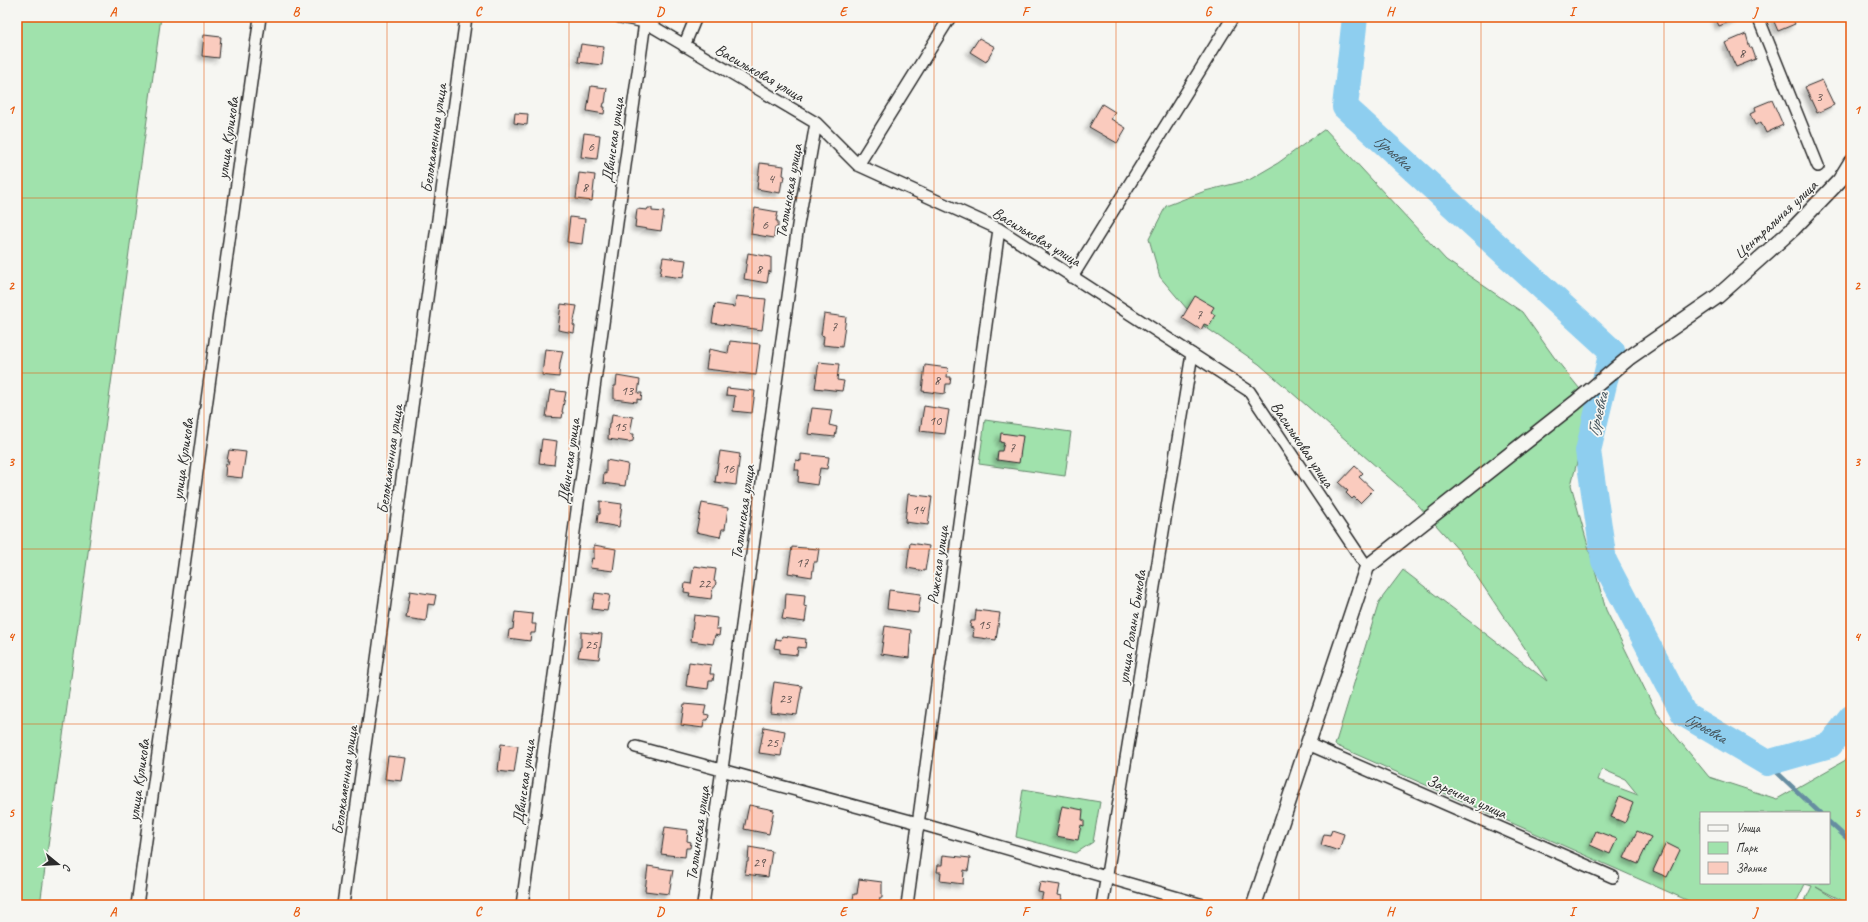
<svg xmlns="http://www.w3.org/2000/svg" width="1868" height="922" viewBox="0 0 1868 922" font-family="Caveat,sans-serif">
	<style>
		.green { fill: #a0e2ac; stroke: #66866c; fill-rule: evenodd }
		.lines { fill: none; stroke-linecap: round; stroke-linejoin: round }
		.stream { stroke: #668da1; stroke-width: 4.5 }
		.river { stroke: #8eceef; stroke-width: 26 }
		.building { fill: #facbbe; stroke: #2b2b2b; filter: url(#shadow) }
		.minor-casing { stroke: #2b2b2b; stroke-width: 14 }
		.tertiary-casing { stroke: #2b2b2b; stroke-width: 17 }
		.minor { stroke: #f6f6f2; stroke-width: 11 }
		.tertiary { stroke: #f6f6f2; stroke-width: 14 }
		.grid { fill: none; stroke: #e8590c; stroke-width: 1; stroke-opacity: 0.55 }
		.labels { text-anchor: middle; stroke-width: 3.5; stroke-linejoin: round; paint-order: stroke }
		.number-label { font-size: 14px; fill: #5f5350 }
		.street-label { font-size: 16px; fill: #2b2b2b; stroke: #f6f6f2 }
		.water-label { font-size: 17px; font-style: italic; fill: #44545c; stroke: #f6f6f2 }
		.neatline { fill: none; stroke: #e8590c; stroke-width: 1.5 }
		.grid-label { font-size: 13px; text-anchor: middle; font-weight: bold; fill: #e8590c }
	</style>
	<defs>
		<filter id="shadow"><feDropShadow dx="-3.5" dy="3.5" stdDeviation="2" flood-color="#0004"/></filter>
	</defs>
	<rect width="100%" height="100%" fill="#f6f6f2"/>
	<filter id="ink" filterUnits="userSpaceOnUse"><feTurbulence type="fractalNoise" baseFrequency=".025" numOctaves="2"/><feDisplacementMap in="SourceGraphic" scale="8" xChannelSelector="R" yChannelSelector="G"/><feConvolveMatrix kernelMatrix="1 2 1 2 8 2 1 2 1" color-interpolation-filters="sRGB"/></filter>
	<g filter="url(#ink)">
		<path class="green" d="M 17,17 L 161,17 L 40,905 L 17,905 Z
			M 1325,129 L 1446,260 L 1522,312 L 1554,357 L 1592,404 L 1571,485 L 1606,610 L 1656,712 L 1709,777 L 1777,799 L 1851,757 L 1851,905 L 1816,887 L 1845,905 L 1803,905 L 1812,886 L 1805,884 L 1795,905 L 1698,905 L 1335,745 L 1379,602 L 1403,570 L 1547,681 L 1461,553 L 1410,496 L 1259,364 L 1198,322 L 1160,277 L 1149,239 L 1166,206 L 1205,191 L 1249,180 L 1278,163 ZM 1602,769 L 1625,779 L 1638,795 L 1598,780 ZM 1701,813 L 1829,813 L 1829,883 L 1701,883 Z
			M 985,420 L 1071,432 L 1065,476 L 979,464 Z
			M 1023,789 L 1100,802 L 1093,842 L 1076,853 L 1016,837 Z"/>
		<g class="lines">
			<path class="stream" d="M 1767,763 L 1820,813
				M 1829,822 L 1851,842"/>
			<path class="river" id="s1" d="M 1355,17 L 1345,107 L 1612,351 L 1588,451 L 1604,561 L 1684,714 L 1767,763 L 1830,745 L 1851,718"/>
		</g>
		<path class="building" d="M 1715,17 L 1738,17 L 1739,18 L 1719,26 Z
			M 1772,17 L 1792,17 L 1795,24 L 1778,31 Z
			M 1746,34 L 1750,48 L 1752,48 L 1756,59 L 1736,67 L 1725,43 Z
			M 204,35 L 221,37 L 219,58 L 202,56 Z
			M 979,38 L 995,47 L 986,62 L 970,52 Z
			M 581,44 L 604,47 L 602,65 L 578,62 Z
			M 1822,80 L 1834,105 L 1817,113 L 1805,87 Z
			M 591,86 L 607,88 L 605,103 L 604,103 L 603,107 L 605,107 L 604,114 L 587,111 Z
			M 1772,100 L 1783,125 L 1766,133 L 1761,122 L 1755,125 L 1750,114 L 1756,111 L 1755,107 Z
			M 1102,104 L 1115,112 L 1111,119 L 1126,128 L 1117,143 L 1089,127 Z
			M 515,113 L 528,114 L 527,125 L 514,123 Z
			M 584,133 L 600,135 L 597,159 L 581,157 Z
			M 760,163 L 784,166 L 783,175 L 785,176 L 784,181 L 782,181 L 780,193 L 757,189 Z
			M 579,173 L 595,175 L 592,201 L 576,199 Z
			M 648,208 L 652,208 L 652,211 L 664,212 L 661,231 L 635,227 L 637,209 L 647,210 Z
			M 755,208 L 778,212 L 776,221 L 778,221 L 778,227 L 775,227 L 774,238 L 751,234 Z
			M 570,217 L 585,219 L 582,244 L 567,242 Z
			M 748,253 L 771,257 L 771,272 L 769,271 L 767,283 L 744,279 Z
			M 663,257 L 686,260 L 683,278 L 660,275 Z
			M 736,296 L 766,299 L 762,330 L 712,323 L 715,304 L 735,307 Z
			M 1195,296 L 1214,307 L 1211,312 L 1215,315 L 1209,326 L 1204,324 L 1201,330 L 1182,318 Z
			M 561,304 L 577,306 L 573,325 L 575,326 L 574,333 L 558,330 Z
			M 824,314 L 846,317 L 842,347 L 823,345 L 824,336 L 821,335 Z
			M 730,341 L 760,344 L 756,375 L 706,369 L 709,349 L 728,353 Z
			M 545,349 L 563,351 L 560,363 L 559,377 L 542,375 Z
			M 819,362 L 839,364 L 837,380 L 844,381 L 842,391 L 815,388 Z
			M 925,365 L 948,368 L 947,377 L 951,377 L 950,384 L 946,384 L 945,394 L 922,391 Z
			M 617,376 L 640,380 L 638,393 L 642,393 L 641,400 L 637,399 L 637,402 L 614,399 L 614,386 L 616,386 Z
			M 727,388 L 755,391 L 752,413 L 733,411 L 735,396 L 726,395 Z
			M 550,390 L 566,392 L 562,412 L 563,412 L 562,418 L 546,417 Z
			M 924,406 L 949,410 L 945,434 L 920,431 Z
			M 812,408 L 832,410 L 829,425 L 837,427 L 835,437 L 808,434 Z
			M 612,414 L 633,417 L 630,434 L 634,434 L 633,441 L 629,442 L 608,439 L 609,423 L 611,423 Z
			M 1001,433 L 1023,436 L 1019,463 L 997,460 L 998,451 L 1002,451 L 1004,443 L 1000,442 Z
			M 542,439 L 557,441 L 554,465 L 539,463 Z
			M 229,450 L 246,452 L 242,478 L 225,476 L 226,464 L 228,465 L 229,461 L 227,461 Z
			M 720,451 L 740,454 L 736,485 L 715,482 Z
			M 801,454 L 829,457 L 827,469 L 820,468 L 817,485 L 798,482 L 799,470 L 795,470 L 796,460 L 801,461 Z
			M 606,460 L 628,464 L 625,486 L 603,483 L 604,473 L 606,474 Z
			M 1355,466 L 1363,473 L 1359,477 L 1373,490 L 1360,503 L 1354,497 L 1352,499 L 1346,493 L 1348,491 L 1339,483 Z
			M 908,494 L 932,497 L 928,525 L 905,522 Z
			M 600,501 L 622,504 L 619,527 L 597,523 L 598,514 L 600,514 Z
			M 702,503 L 728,508 L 725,529 L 722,529 L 720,537 L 696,532 Z
			M 910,543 L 929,546 L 925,571 L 907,568 Z
			M 594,545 L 616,549 L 613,571 L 590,568 L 592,558 L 594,559 Z
			M 792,547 L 819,549 L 817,562 L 814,562 L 812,577 L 788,573 Z
			M 694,566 L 716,569 L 714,581 L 716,582 L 715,587 L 713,587 L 711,599 L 689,596 L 690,593 L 684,592 L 685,583 L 691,584 Z
			M 889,590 L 921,594 L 918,613 L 887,609 Z
			M 410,591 L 436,595 L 434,605 L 428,604 L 426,621 L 406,618 Z
			M 595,593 L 610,595 L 607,611 L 592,609 Z
			M 786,593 L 805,595 L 804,606 L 807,607 L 805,622 L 782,619 L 784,609 L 785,610 Z
			M 976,610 L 1000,613 L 996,640 L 973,637 L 974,628 L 970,627 L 971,621 L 975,621 Z
			M 515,612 L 533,614 L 532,624 L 536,624 L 535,633 L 531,633 L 530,641 L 508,638 L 509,630 L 513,629 Z
			M 694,615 L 717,618 L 716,629 L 720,629 L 719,636 L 715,635 L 713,644 L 691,641 Z
			M 885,626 L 911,630 L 909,658 L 881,654 Z
			M 581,632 L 602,634 L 599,659 L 578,657 L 580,647 L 581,647 Z
			M 782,636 L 806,639 L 805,648 L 798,647 L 797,655 L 780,653 L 780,649 L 774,648 L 776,639 L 781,640 Z
			M 689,662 L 711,665 L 710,674 L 714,674 L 713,681 L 709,681 L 708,689 L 686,686 Z
			M 774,682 L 802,686 L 797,715 L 770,712 Z
			M 684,704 L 706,706 L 704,714 L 709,715 L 708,720 L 704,720 L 703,728 L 681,725 Z
			M 764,727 L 785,731 L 781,756 L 759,753 Z
			M 501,744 L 518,746 L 514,773 L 498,771 Z
			M 388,756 L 406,758 L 402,781 L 385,779 Z
			M 1619,797 L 1633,803 L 1625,823 L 1611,817 Z
			M 749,805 L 774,810 L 769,834 L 744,829 Z
			M 1062,806 L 1083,810 L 1082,820 L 1084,820 L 1084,826 L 1081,825 L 1078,840 L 1056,836 Z
			M 665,827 L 688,830 L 687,841 L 691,842 L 690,848 L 686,848 L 685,857 L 661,854 Z
			M 1332,830 L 1344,834 L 1339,851 L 1321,845 L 1324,834 L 1330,835 Z
			M 1596,831 L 1617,839 L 1610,854 L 1590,845 Z
			M 1637,831 L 1651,837 L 1638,864 L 1624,858 Z
			M 1666,843 L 1680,850 L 1667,877 L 1653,871 Z
			M 749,847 L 772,851 L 768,877 L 745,874 L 747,862 L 748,862 Z
			M 943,855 L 970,858 L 968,871 L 964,870 L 963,884 L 940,881 L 941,872 L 937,872 L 938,865 L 942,865 Z
			M 648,866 L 673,870 L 669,894 L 645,891 Z
			M 859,879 L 882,882 L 882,898 L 880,898 L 879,905 L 852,905 L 854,894 L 857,894 Z
			M 1040,882 L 1060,885 L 1058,895 L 1062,896 L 1061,905 L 1041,902 L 1043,893 L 1038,892 Z"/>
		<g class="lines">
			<g class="minor-casing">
				<path id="minor" d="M 620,17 L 645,22 L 816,123 L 858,165 L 999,229 L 1249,391 L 1367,567
					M 1758,17 L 1818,166
					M 684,46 L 696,17
					M 858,165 L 950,17
					M 1072,277 L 1233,17
					M 1308,744 L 1613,877
					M 636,747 L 918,823 L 1203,905
					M 137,905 L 260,17
					M 343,905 L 466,17
					M 522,905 L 645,22
					M 703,905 L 798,225 L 816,123
					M 907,905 L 999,229
					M 1102,905 L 1192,354"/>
			</g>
			<g class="tertiary-casing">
				<path id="tertiary" d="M 1254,905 L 1367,567 L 1575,403 L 1630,357 L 1718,296 L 1793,229 L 1840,180 L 1851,162"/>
			</g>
			<use href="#minor" class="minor"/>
			<use href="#tertiary" class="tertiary"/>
		</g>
	</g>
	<path class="grid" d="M 204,17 L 204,905M 387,17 L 387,905M 569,17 L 569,905M 752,17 L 752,905M 934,17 L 934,905M 1116,17 L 1116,905M 1299,17 L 1299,905M 1481,17 L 1481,905M 1664,17 L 1664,905M 17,198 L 1851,198M 17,373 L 1851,373M 17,549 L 1851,549M 17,724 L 1851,724"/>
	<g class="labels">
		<g class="number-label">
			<text x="1742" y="58">8</text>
			<text x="1819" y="101">3</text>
			<text x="591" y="151">6</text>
			<text x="771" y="183">4</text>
			<text x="585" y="192">8</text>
			<text x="765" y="229">6</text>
			<text x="759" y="274">8</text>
			<text x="1199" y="319">7</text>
			<text x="834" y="331">7</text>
			<text x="937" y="385">8</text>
			<text x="627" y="395">13</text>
			<text x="935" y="425">10</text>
			<text x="620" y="431">15</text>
			<text x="1012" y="452">7</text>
			<text x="728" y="473">16</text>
			<text x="918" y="514">14</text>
			<text x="802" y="567">17</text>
			<text x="704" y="588">22</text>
			<text x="984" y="629">15</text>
			<text x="591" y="649">25</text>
			<text x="785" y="703">23</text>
			<text x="772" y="747">25</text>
			<text x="759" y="867">29</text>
		</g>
		<g class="street-label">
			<text transform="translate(760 72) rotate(30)" y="6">Васильковая улица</text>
			<text transform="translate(227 138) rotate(-82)" y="6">улица Куликова</text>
			<text transform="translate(433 138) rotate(-82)" y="6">Белокаменная улица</text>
			<text transform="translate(612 140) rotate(-82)" y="6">Двинская улица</text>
			<text transform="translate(788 191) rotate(-80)" y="6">Таллинская улица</text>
			<text transform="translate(1775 219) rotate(-43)" y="6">Центральная улица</text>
			<text transform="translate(1037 236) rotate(31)" y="6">Васильковая улица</text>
			<text transform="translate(1303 444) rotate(56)" y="6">Васильковая улица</text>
			<text transform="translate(182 459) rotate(-82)" y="6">улица Куликова</text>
			<text transform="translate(389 459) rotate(-82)" y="6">Белокаменная улица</text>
			<text transform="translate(568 461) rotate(-82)" y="6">Двинская улица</text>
			<text transform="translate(742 512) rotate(-82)" y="6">Таллинская улица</text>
			<text transform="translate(937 565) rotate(-82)" y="6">Рижская улица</text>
			<text transform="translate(1131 627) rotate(-81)" y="6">улица Ролана Быкова</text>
			<text transform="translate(138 780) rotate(-82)" y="6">улица Куликова</text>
			<text transform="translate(344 780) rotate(-82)" y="6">Белокаменная улица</text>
			<text transform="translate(523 782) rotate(-82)" y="6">Двинская улица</text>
			<text transform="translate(1467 796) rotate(24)" y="6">Заречная улица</text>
			<text transform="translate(697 833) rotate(-82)" y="6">Таллинская улица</text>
		</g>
		<g class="water-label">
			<text dy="6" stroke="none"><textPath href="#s1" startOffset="157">Гурьевка</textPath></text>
			<text transform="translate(1597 414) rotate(-76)" y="6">Гурьевка</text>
			<text dy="6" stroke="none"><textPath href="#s1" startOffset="865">Гурьевка</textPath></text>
		</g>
	</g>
	<rect width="1868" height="922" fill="none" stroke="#f6f6f2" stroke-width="44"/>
	<rect x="1700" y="812" width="130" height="72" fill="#f6f6f2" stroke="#a5a5a2"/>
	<rect x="1708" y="825" width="20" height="6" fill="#f6f6f2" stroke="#a5a5a2"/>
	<text x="1736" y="832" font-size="12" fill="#2b2b2b">Улица</text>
	<rect x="1708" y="842" width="20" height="12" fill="#a0e2ac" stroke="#a5a5a2"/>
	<text x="1736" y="852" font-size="12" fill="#2b2b2b">Парк</text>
	<rect x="1708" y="862" width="20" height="12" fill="#facbbe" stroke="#a5a5a2"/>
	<text x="1736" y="872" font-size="12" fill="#2b2b2b">Здание</text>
	<g transform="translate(58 864) rotate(108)" stroke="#f6f6f2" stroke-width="3" paint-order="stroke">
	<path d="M0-3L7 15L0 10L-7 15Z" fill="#2b2b2b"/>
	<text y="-6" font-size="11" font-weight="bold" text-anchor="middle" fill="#2b2b2b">С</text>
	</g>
	<rect x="22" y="22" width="1824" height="878" class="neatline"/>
	<g class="grid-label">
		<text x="113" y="16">A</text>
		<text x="296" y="16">B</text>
		<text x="478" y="16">C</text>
		<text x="660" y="16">D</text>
		<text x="843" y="16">E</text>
		<text x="1025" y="16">F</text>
		<text x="1208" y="16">G</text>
		<text x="1390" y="16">H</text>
		<text x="1572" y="16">I</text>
		<text x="1755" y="16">J</text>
		<text x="11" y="114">1</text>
		<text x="1857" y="114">1</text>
		<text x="11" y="290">2</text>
		<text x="1857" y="290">2</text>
		<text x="11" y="466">3</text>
		<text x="1857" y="466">3</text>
		<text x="11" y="641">4</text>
		<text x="1857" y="641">4</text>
		<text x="11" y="817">5</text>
		<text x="1857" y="817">5</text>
		<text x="113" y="916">A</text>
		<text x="296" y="916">B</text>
		<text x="478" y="916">C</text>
		<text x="660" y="916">D</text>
		<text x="843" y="916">E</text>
		<text x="1025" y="916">F</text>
		<text x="1208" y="916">G</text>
		<text x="1390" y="916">H</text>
		<text x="1572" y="916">I</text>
		<text x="1755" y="916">J</text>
	</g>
</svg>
